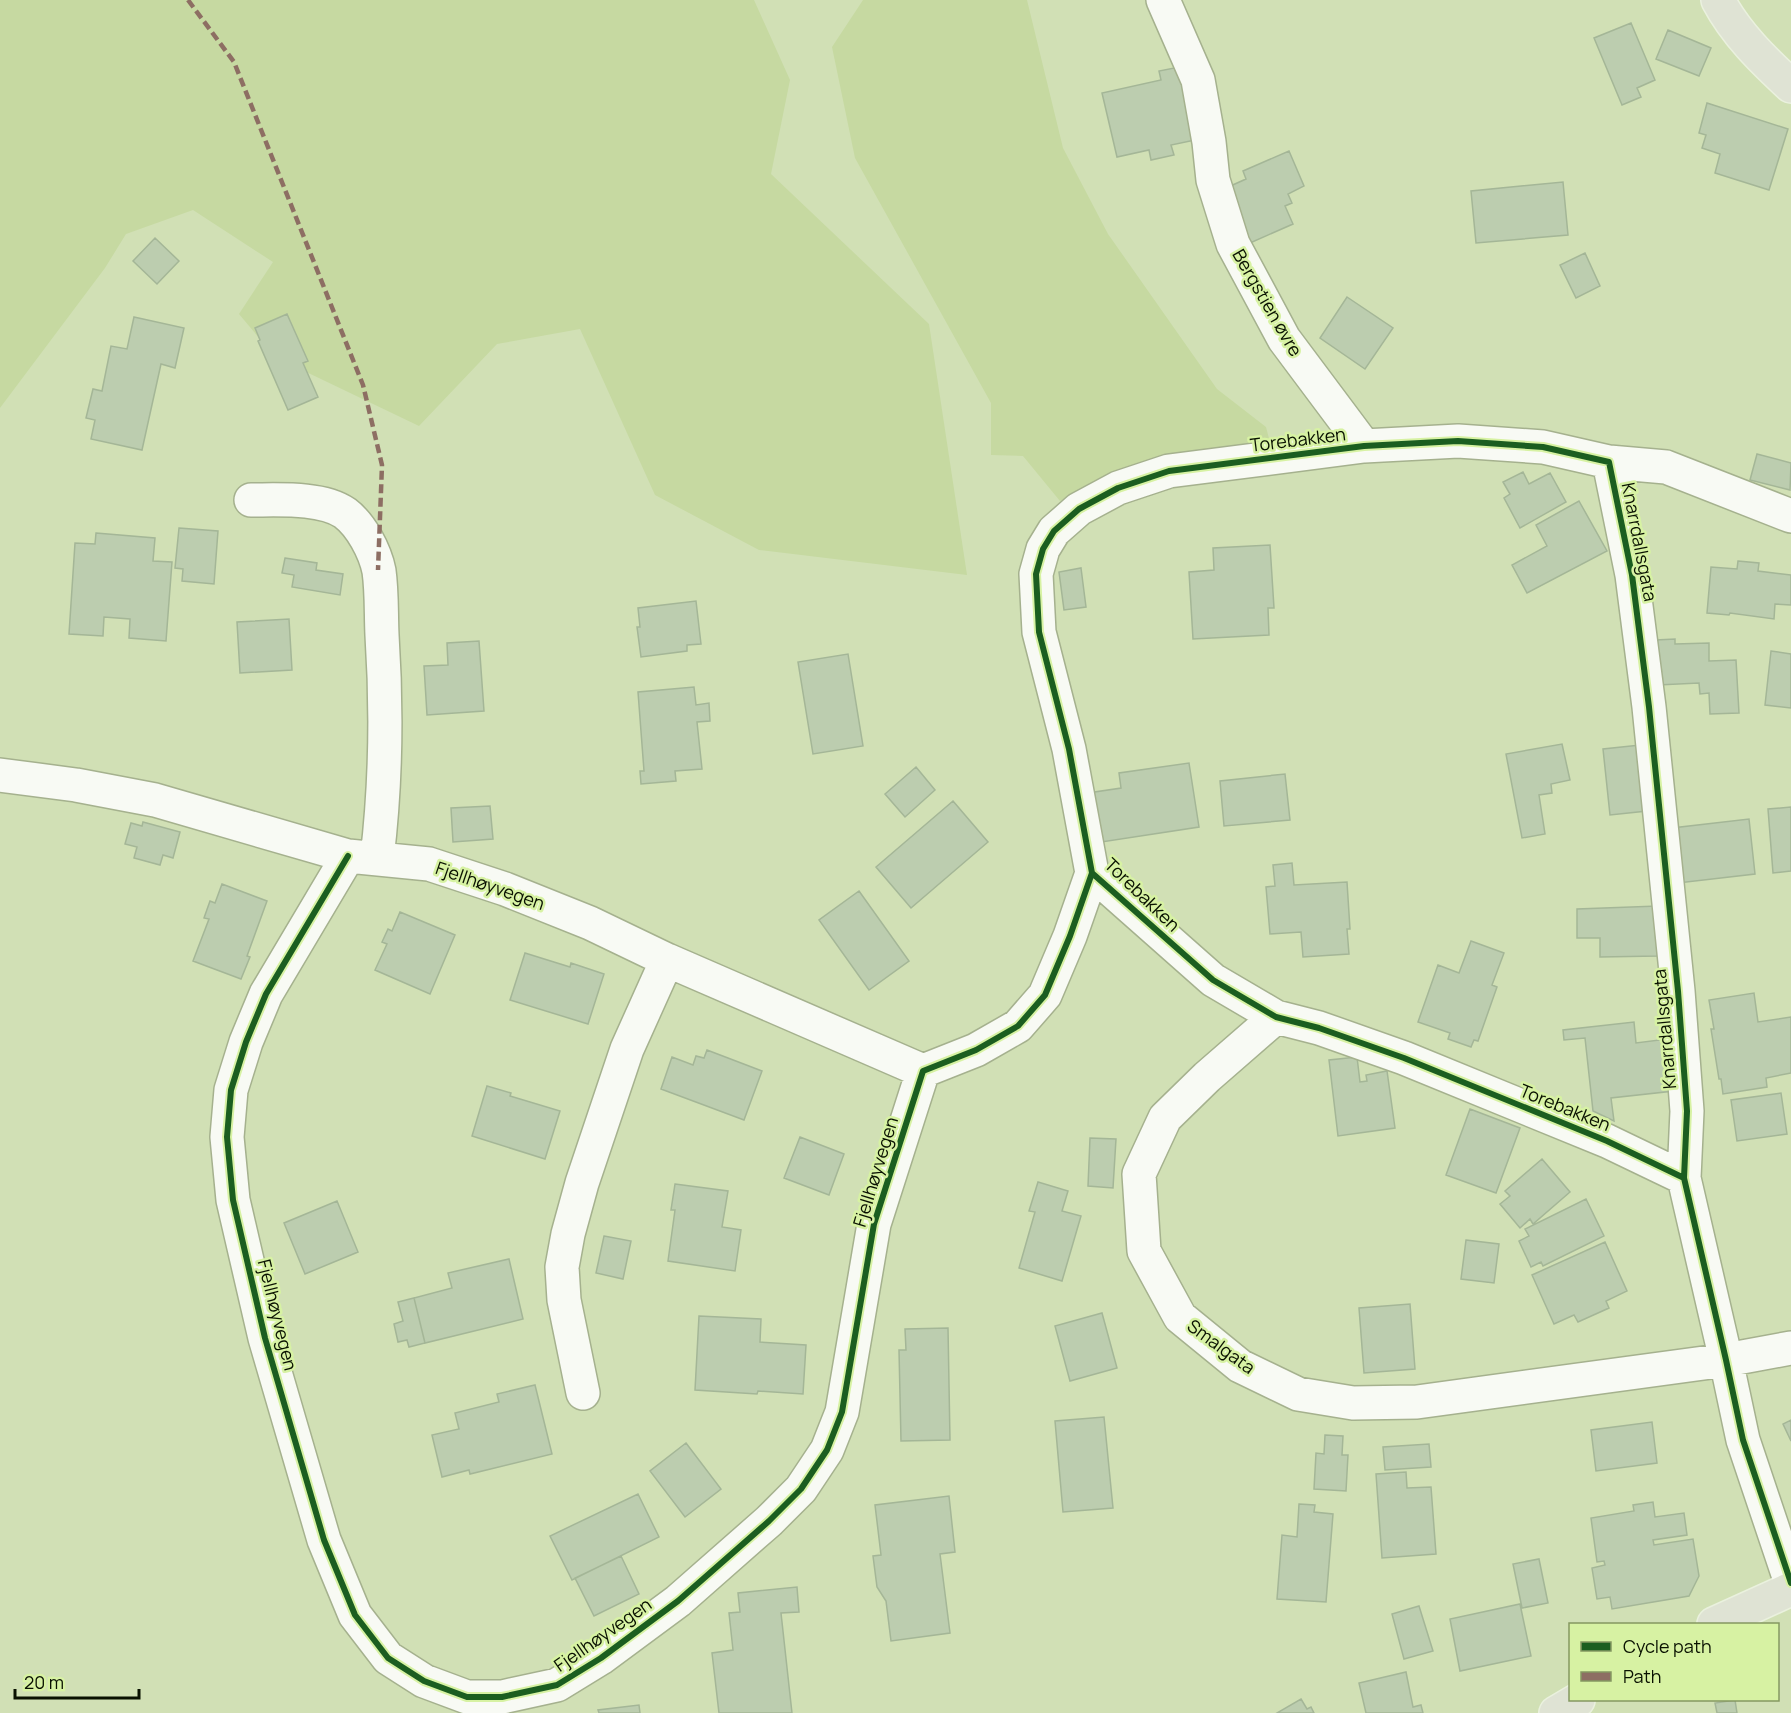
<svg xmlns="http://www.w3.org/2000/svg" width="1791" height="1713" viewBox="0 0 1791 1713" font-family="Manrope,sans-serif">
	<style>
		.green { fill: #c6d9a1 }
		.building { fill: #bccdaf; stroke: #a4b697; stroke-width: 1.5 }
		.lines { fill: none; stroke-linecap: round; stroke-linejoin: round }
		.minor-casing { stroke: #a5b18e; stroke-width: 36 }
		.major-casing { stroke: #eaf1de; stroke-width: 36 }
		.minor { stroke: #f8faf4; stroke-width: 33 }
		.major { stroke: #dfe3d4; stroke-width: 33 }
		.quiet { stroke: #8d6e63; stroke-width: 4.5; stroke-dasharray: 9 4.5; stroke-linecap: butt }
		.cycleway-casing { stroke: #d7f2a3; stroke-width: 10 }
		.cycleway { stroke: #1b5e20; stroke-width: 6 }
		.labels { text-anchor: middle; stroke-width: 5; stroke-linejoin: round; paint-order: stroke }
		.street-label { font-size: 18px; fill: #091100; stroke: #d7f2a3 }
	</style>
	<rect width="100%" height="100%" fill="#d1e0b5"/>
	<path class="green" d="M 0,0 L 754,0 L 790,80 L 771,174 L 929,324 L 967,575 L 759,550 L 655,495 L 580,329 L 497,344 L 419,426 L 275,357 L 239,314 L 273,262 L 193,210 L 126,234 L 105,268 L 0,408 Z
		M 863,0 L 1027,0 L 1063,148 L 1108,234 L 1217,389 L 1266,427 L 1271,446 L 1115,475 L 1060,501 L 1023,456 L 991,455 L 991,403 L 855,158 L 832,47 Z"/>
	<path class="building" d="M 1631,23 L 1655,80 L 1637,88 L 1641,97 L 1622,105 L 1594,38 Z
		M 1668,30 L 1711,48 L 1699,76 L 1656,59 Z
		M 1179,67 L 1200,139 L 1171,145 L 1174,155 L 1151,160 L 1149,150 L 1117,157 L 1102,93 L 1161,80 L 1159,71 Z
		M 1707,103 L 1788,129 L 1769,190 L 1715,173 L 1720,154 L 1702,148 L 1706,135 L 1699,133 Z
		M 1289,151 L 1304,186 L 1288,194 L 1292,203 L 1285,206 L 1293,224 L 1250,243 L 1226,188 L 1246,179 L 1243,171 Z
		M 1563,182 L 1568,235 L 1476,243 L 1471,191 Z
		M 155,238 L 179,261 L 157,284 L 133,261 Z
		M 1585,253 L 1600,286 L 1576,298 L 1560,265 Z
		M 1347,297 L 1393,328 L 1365,369 L 1320,338 Z
		M 287,314 L 308,361 L 303,363 L 318,397 L 288,410 L 258,341 L 260,340 L 255,328 Z
		M 134,317 L 184,328 L 175,368 L 161,364 L 142,450 L 91,439 L 95,420 L 86,418 L 93,389 L 102,391 L 111,346 L 127,349 Z
		M 1757,454 L 1791,463 L 1790,490 L 1750,480 Z
		M 1523,472 L 1529,484 L 1550,473 L 1566,502 L 1520,528 L 1504,498 L 1510,494 L 1503,482 Z
		M 1579,501 L 1607,551 L 1527,593 L 1512,565 L 1547,546 L 1536,525 Z
		M 179,528 L 218,531 L 214,584 L 182,581 L 183,569 L 175,568 Z
		M 96,533 L 155,538 L 153,561 L 172,562 L 166,641 L 129,638 L 130,619 L 104,617 L 103,636 L 69,634 L 75,543 L 95,544 Z
		M 1270,545 L 1274,608 L 1268,608 L 1269,635 L 1193,639 L 1189,572 L 1214,570 L 1213,548 Z
		M 285,558 L 317,563 L 316,570 L 343,574 L 340,595 L 292,587 L 294,575 L 282,573 Z
		M 1738,561 L 1759,563 L 1758,571 L 1791,575 L 1791,605 L 1775,604 L 1774,619 L 1730,613 L 1729,615 L 1707,613 L 1711,567 L 1737,569 Z
		M 1081,568 L 1086,607 L 1064,610 L 1059,572 Z
		M 696,601 L 701,644 L 687,645 L 687,651 L 641,657 L 637,627 L 640,627 L 638,608 Z
		M 289,619 L 292,670 L 240,673 L 237,622 Z
		M 1675,639 L 1675,644 L 1709,643 L 1709,661 L 1736,660 L 1739,713 L 1710,714 L 1709,693 L 1700,694 L 1699,683 L 1658,685 L 1656,640 Z
		M 479,641 L 484,711 L 427,715 L 424,666 L 448,665 L 447,643 Z
		M 1771,651 L 1791,654 L 1791,708 L 1765,705 Z
		M 848,654 L 863,746 L 813,754 L 798,662 Z
		M 694,687 L 696,705 L 709,703 L 710,721 L 697,722 L 702,769 L 675,771 L 676,781 L 641,784 L 640,771 L 644,771 L 638,692 Z
		M 1562,744 L 1570,780 L 1551,784 L 1552,793 L 1539,795 L 1545,834 L 1522,838 L 1506,754 Z
		M 1640,745 L 1647,811 L 1610,815 L 1603,749 Z
		M 1189,763 L 1199,827 L 1095,843 L 1088,793 L 1121,788 L 1119,773 Z
		M 916,767 L 935,790 L 905,817 L 885,794 Z
		M 1285,774 L 1290,820 L 1224,826 L 1220,781 Z
		M 953,801 L 988,842 L 911,908 L 876,867 Z
		M 490,806 L 493,839 L 453,842 L 451,808 Z
		M 1791,807 L 1791,871 L 1773,873 L 1768,809 Z
		M 1749,819 L 1755,874 L 1678,883 L 1672,828 Z
		M 143,822 L 180,832 L 173,858 L 163,855 L 160,865 L 134,858 L 137,847 L 125,844 L 131,823 L 142,826 Z
		M 1292,863 L 1294,885 L 1347,882 L 1350,929 L 1347,929 L 1349,954 L 1303,957 L 1301,932 L 1270,934 L 1266,887 L 1275,886 L 1273,865 Z
		M 222,884 L 267,901 L 247,956 L 250,957 L 241,979 L 193,961 L 209,919 L 204,918 L 210,901 L 215,903 Z
		M 859,891 L 909,961 L 869,990 L 819,920 Z
		M 1658,906 L 1658,956 L 1600,957 L 1600,938 L 1577,938 L 1577,909 Z
		M 400,912 L 455,935 L 430,994 L 375,970 L 387,944 L 382,942 L 388,929 L 392,931 Z
		M 1471,941 L 1504,953 L 1492,985 L 1497,987 L 1478,1041 L 1474,1040 L 1471,1047 L 1448,1039 L 1450,1033 L 1418,1022 L 1438,965 L 1459,973 Z
		M 525,953 L 570,967 L 571,963 L 604,974 L 588,1024 L 510,1000 Z
		M 1754,993 L 1758,1022 L 1791,1017 L 1791,1073 L 1766,1078 L 1767,1087 L 1723,1094 L 1721,1079 L 1719,1079 L 1711,1029 L 1714,1029 L 1709,1000 Z
		M 1634,1022 L 1636,1043 L 1667,1039 L 1674,1091 L 1611,1098 L 1614,1121 L 1593,1111 L 1585,1038 L 1564,1040 L 1563,1030 Z
		M 707,1050 L 762,1071 L 744,1120 L 661,1089 L 672,1057 L 693,1065 L 696,1056 L 704,1058 Z
		M 1357,1057 L 1360,1082 L 1367,1081 L 1366,1075 L 1387,1071 L 1395,1128 L 1338,1136 L 1329,1060 Z
		M 487,1086 L 511,1093 L 510,1096 L 560,1111 L 545,1159 L 472,1136 Z
		M 1781,1093 L 1787,1134 L 1737,1141 L 1731,1100 Z
		M 1470,1109 L 1520,1128 L 1496,1193 L 1446,1175 Z
		M 800,1137 L 844,1154 L 829,1195 L 784,1178 Z
		M 1090,1138 L 1116,1139 L 1113,1188 L 1088,1186 Z
		M 1542,1159 L 1570,1192 L 1533,1224 L 1530,1219 L 1520,1228 L 1500,1204 L 1510,1196 L 1505,1191 Z
		M 1038,1182 L 1068,1191 L 1062,1211 L 1081,1216 L 1062,1281 L 1019,1268 L 1035,1212 L 1029,1211 Z
		M 675,1184 L 728,1191 L 722,1227 L 741,1230 L 735,1271 L 668,1261 L 675,1210 L 671,1210 Z
		M 1586,1199 L 1604,1236 L 1543,1266 L 1541,1262 L 1531,1267 L 1519,1241 L 1529,1236 L 1525,1229 Z
		M 337,1201 L 358,1252 L 305,1274 L 284,1223 Z
		M 604,1236 L 631,1241 L 623,1279 L 596,1273 Z
		M 1466,1240 L 1499,1244 L 1494,1283 L 1461,1279 Z
		M 1605,1242 L 1627,1291 L 1606,1301 L 1609,1308 L 1578,1322 L 1574,1315 L 1554,1324 L 1532,1275 Z
		M 509,1259 L 523,1319 L 425,1343 L 414,1298 L 452,1288 L 448,1273 Z
		M 414,1298 L 425,1343 L 409,1347 L 407,1340 L 398,1342 L 394,1324 L 403,1321 L 398,1302 Z
		M 1410,1304 L 1415,1369 L 1364,1373 L 1359,1308 Z
		M 1102,1313 L 1117,1368 L 1070,1381 L 1055,1326 Z
		M 699,1316 L 761,1319 L 760,1342 L 806,1345 L 803,1394 L 758,1391 L 757,1394 L 695,1390 Z
		M 948,1328 L 950,1440 L 901,1441 L 899,1350 L 906,1350 L 905,1329 Z
		M 535,1385 L 552,1454 L 470,1474 L 469,1470 L 442,1477 L 432,1435 L 459,1429 L 455,1413 L 499,1402 L 497,1394 Z
		M 1104,1417 L 1113,1508 L 1063,1512 L 1055,1421 Z
		M 1791,1420 L 1791,1441 L 1783,1424 Z
		M 1652,1422 L 1657,1463 L 1596,1471 L 1591,1430 Z
		M 1325,1435 L 1343,1436 L 1342,1455 L 1348,1455 L 1346,1491 L 1314,1489 L 1316,1453 L 1324,1454 Z
		M 686,1443 L 721,1489 L 685,1517 L 650,1471 Z
		M 1429,1444 L 1431,1467 L 1385,1470 L 1383,1447 Z
		M 1406,1472 L 1407,1488 L 1431,1487 L 1436,1554 L 1382,1558 L 1376,1474 Z
		M 638,1494 L 659,1537 L 572,1580 L 550,1536 Z
		M 949,1496 L 955,1552 L 940,1554 L 950,1633 L 891,1641 L 886,1601 L 877,1587 L 873,1556 L 881,1555 L 875,1505 Z
		M 1653,1502 L 1655,1517 L 1684,1513 L 1687,1535 L 1653,1540 L 1654,1545 L 1693,1539 L 1699,1576 L 1689,1596 L 1612,1609 L 1610,1597 L 1597,1599 L 1592,1568 L 1605,1565 L 1604,1561 L 1597,1562 L 1591,1518 L 1634,1511 L 1633,1505 Z
		M 1299,1504 L 1315,1505 L 1314,1512 L 1333,1514 L 1326,1602 L 1277,1599 L 1282,1535 L 1297,1537 Z
		M 621,1556 L 639,1594 L 594,1616 L 575,1578 Z
		M 1539,1559 L 1548,1603 L 1522,1608 L 1513,1564 Z
		M 797,1587 L 799,1612 L 781,1613 L 792,1713 L 719,1713 L 712,1653 L 733,1650 L 729,1613 L 740,1612 L 738,1593 Z
		M 1520,1604 L 1531,1656 L 1460,1671 L 1450,1619 Z
		M 1419,1606 L 1433,1651 L 1404,1659 L 1392,1614 Z
		M 1406,1672 L 1413,1707 L 1421,1705 L 1423,1713 L 1366,1713 L 1359,1683 Z
		M 1301,1699 L 1307,1709 L 1311,1707 L 1314,1713 L 1277,1713 Z
		M 1735,1700 L 1737,1713 L 1717,1713 L 1715,1703 Z
		M 639,1705 L 640,1713 L 599,1713 L 598,1710 Z"/>
	<g class="lines">
		<g class="minor-casing">
			<path id="minor" d="M 1163,0 L 1198,80 L 1209,142 L 1213,180 L 1233,244 L 1284,339 L 1364,446
				M 1609,462 L 1632,575 L 1649,707 L 1678,991 L 1687,1111 L 1684,1178 L 1726,1360 L 1743,1440 L 1791,1583
				M 251,500 C 278,500 322,497 345,513 C 361,525 375,551 379,571 C 382,592 381,614 382,635 C 387,711 386,783 377,858
				M 0,775 L 76,785 L 155,800 L 348,856 L 429,864 L 505,889 L 590,923 L 667,960 L 923,1071
				M 348,856 L 266,994 L 246,1042 L 231,1090 L 227,1137 L 233,1200 L 265,1338 L 324,1540 L 355,1615 L 388,1658 L 424,1681 L 467,1697 L 502,1697 L 557,1685 L 601,1658 L 678,1601 L 769,1521 L 801,1489 L 827,1450 L 842,1412 L 874,1224 L 923,1071 L 976,1050 L 1018,1026 L 1045,995 L 1070,936 L 1092,873
				M 1276,1017 L 1207,1077 L 1165,1118 L 1139,1174 L 1144,1251 L 1180,1317 L 1240,1366 L 1298,1394 L 1353,1403 L 1417,1402 L 1726,1360 L 1791,1348
				M 1684,1178 L 1607,1141 L 1404,1058 L 1319,1028 L 1276,1017 L 1213,980 L 1092,873 L 1069,749 L 1039,632 L 1036,574 L 1043,549 L 1054,531 L 1079,509 L 1118,488 L 1169,471 L 1364,446 L 1458,441 L 1543,447 L 1609,462 L 1666,467 L 1791,516
				M 583,1393 L 564,1300 L 562,1267 L 568,1234 L 582,1183 L 627,1049 L 667,960"/>
		</g>
		<g class="major-casing">
			<path id="major" d="M 1718,0 C 1736,34 1763,60 1791,86
				M 1714,1624 L 1791,1589
				M 1556,1713 L 1578,1700"/>
		</g>
		<use href="#minor" class="minor"/>
		<use href="#major" class="major"/>
		<path class="quiet" d="M 188,0 L 234,62 L 363,385 L 382,465 L 378,570"/>
		<g class="cycleway-casing">
			<path id="cycleway" d="M 348,856 L 266,994 L 246,1042 L 231,1090 L 227,1137 L 233,1200 L 265,1338 L 324,1540 L 355,1615 L 388,1658 L 424,1681 L 467,1697 L 502,1697 L 557,1685 L 601,1658 L 678,1601 L 769,1521 L 801,1489 L 827,1450 L 842,1412 L 874,1224 L 923,1071 L 976,1050 L 1018,1026 L 1045,995 L 1070,936 L 1092,873
				M 1684,1178 L 1607,1141 L 1404,1058 L 1319,1028 L 1276,1017 L 1213,980 L 1092,873 L 1069,749 L 1039,632 L 1036,574 L 1043,549 L 1054,531 L 1079,509 L 1118,488 L 1169,471 L 1364,446 L 1458,441 L 1543,447 L 1609,462 L 1632,575 L 1649,707 L 1678,991 L 1687,1111 L 1684,1178 L 1726,1360 L 1743,1440 L 1791,1583"/>
		</g>
		<use href="#cycleway" class="cycleway"/>
	</g>
	<g class="labels">
		<g class="street-label">
			<text transform="translate(1267 303) rotate(60)" y="6">Bergstien øvre</text>
			<text transform="translate(1298 440) rotate(-7)" y="6">Torebakken</text>
			<text transform="translate(1639 542) rotate(79)" y="6">Knarrdallsgata</text>
			<text transform="translate(490 886) rotate(19)" y="6">Fjellhøyvegen</text>
			<text transform="translate(1142 895) rotate(44)" y="6">Torebakken</text>
			<text transform="translate(1665 1029) rotate(-95)" y="6">Knarrdallsgata</text>
			<text transform="translate(1565 1108) rotate(22)" y="6">Torebakken</text>
			<text transform="translate(876 1172) rotate(-73)" y="6">Fjellhøyvegen</text>
			<text transform="translate(277 1315) rotate(76)" y="6">Fjellhøyvegen</text>
			<text transform="translate(1221 1347) rotate(36)" y="6">Smalgata</text>
			<text transform="translate(603 1635) rotate(-35)" y="6">Fjellhøyvegen</text>
		</g>
	</g>
	<rect x="1569" y="1623" width="210" height="78" fill="#d7f2a3" stroke="#859862" stroke-width="1.5"/>
	<rect x="1581" y="1642" width="30" height="9" fill="#1b5e20" stroke="#859862" stroke-width="1.5"/>
	<text x="1623" y="1653" font-size="18" fill="#091100">Cycle path</text>
	<rect x="1581" y="1672" width="30" height="9" fill="#8d6e63" stroke="#859862" stroke-width="1.5"/>
	<text x="1623" y="1683" font-size="18" fill="#091100">Path</text>
	<path d="M15 1689v9h124v-9" fill="none" stroke="#091100" stroke-width="3"/>
	<text x="24" y="1689" font-size="18" fill="#091100" stroke="#d7f2a3" stroke-width="4.5" paint-order="stroke">20 m</text>
</svg>
